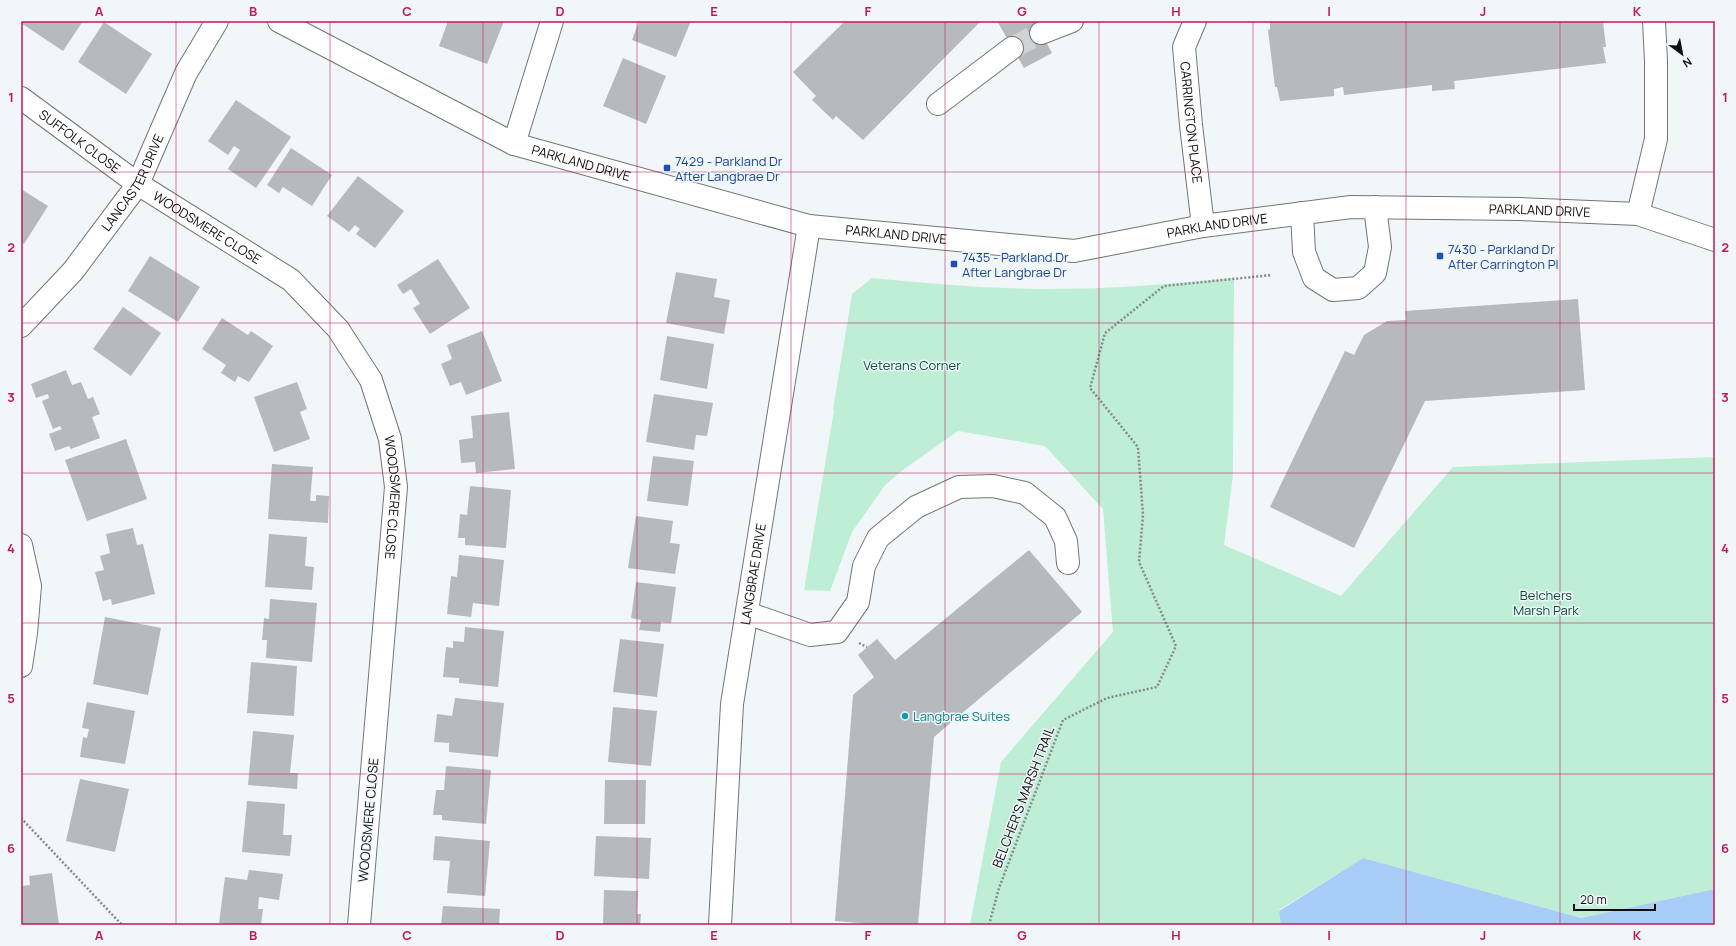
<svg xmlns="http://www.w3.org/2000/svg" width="1736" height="946" viewBox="0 0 1736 946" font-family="Manrope,sans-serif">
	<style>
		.green { fill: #beeed5 }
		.water { fill: #a8cdf6 }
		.building { fill: #b6babd }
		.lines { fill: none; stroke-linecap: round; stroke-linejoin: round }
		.minor-tunnel { stroke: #cfd3d6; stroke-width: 22; stroke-dasharray: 22 11; stroke-linecap: butt }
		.minor-casing { stroke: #737679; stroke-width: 24 }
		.path { stroke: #86898c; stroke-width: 2.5; stroke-dasharray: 2 2; stroke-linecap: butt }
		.minor { stroke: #fff; stroke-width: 22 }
		.grid { fill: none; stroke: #c2185b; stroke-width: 1; stroke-opacity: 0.55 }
		.transit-dot { fill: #1a4fb4; stroke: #f1f6f9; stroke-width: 1.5 }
		.culture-dot { fill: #0f9aa8; stroke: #f1f6f9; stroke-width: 1.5 }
		.labels { text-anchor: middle; stroke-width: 3; stroke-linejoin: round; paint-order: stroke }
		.street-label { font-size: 13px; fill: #0d0e10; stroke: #f1f6f9 }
		.transit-label { font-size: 13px; fill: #164399; stroke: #f1f6f9; text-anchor: start }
		.park-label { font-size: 13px; fill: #055036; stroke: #f1f6f9 }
		.culture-label { font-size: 13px; fill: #0d838f; stroke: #f1f6f9; text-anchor: start }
		.neatline { fill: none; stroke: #c2185b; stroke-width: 1.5 }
		.grid-label { font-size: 13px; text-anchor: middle; font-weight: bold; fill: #c2185b }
	</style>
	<rect width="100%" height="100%" fill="#f1f6f9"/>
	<path class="green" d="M 872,278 C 932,284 991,289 1051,289 C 1112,289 1173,284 1234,278 L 1233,475 L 1224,545 L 1341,596 L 1453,467 L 1715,457 L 1715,889 L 1581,918 L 1363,858 L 1279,910 L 1281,925 L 970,925 L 1001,762 L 1113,632 L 1103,509 L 1045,446 L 958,431 L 904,469 L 885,485 L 852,532 L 830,591 L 804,590 L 834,410 L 833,409 L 852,294 Z"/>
	<path class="water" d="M 1363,858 L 1581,918 L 1715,889 L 1715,925 L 1281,925 L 1279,911 Z"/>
	<path class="building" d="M 21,21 L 83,21 L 63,51 L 21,23 Z
		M 448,21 L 504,21 L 487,64 L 439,46 Z
		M 639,21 L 691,21 L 676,57 L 632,40 Z
		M 845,21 L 981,21 L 863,140 L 836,116 L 833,120 L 812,100 L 816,96 L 793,72 Z
		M 997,21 L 1035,21 L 1052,53 L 1024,68 Z
		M 1270,21 L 1603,21 L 1606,47 L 1603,47 L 1606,63 L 1454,81 L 1455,89 L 1432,91 L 1432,85 L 1344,95 L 1343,87 L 1334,89 L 1334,96 L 1280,101 L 1277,87 L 1275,87 L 1268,30 L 1270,29 Z
		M 104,22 L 152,54 L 126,94 L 78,62 Z
		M 623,58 L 666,76 L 646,124 L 603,106 Z
		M 236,100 L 291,137 L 256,188 L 228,169 L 240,150 L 234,146 L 228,155 L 208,141 Z
		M 291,148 L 332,175 L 312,206 L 283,187 L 279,193 L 267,185 Z
		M 358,176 L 404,211 L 375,248 L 356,234 L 360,229 L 355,225 L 349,232 L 327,216 Z
		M 21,189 L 48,206 L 24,244 L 21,242 Z
		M 150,256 L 200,287 L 178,322 L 128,291 Z
		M 438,259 L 470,308 L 430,334 L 413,308 L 420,304 L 411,289 L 403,294 L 397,285 Z
		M 676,272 L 717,279 L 714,297 L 730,300 L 724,334 L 666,323 Z
		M 1578,299 L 1585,390 L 1425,401 L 1354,548 L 1270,507 L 1345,351 L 1354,355 L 1364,335 L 1387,321 L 1406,320 L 1405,311 Z
		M 123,307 L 161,333 L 131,376 L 93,349 Z
		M 222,318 L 248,335 L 251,331 L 273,346 L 249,382 L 238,376 L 235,382 L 221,373 L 226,365 L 202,349 Z
		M 482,331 L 502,381 L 466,395 L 461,382 L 450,386 L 441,364 L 452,359 L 447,345 Z
		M 667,336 L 714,344 L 707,389 L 660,380 Z
		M 66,370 L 72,385 L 81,382 L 88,399 L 93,397 L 100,414 L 92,417 L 100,438 L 71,449 L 69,446 L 55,451 L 49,434 L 62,429 L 60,426 L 53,429 L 42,401 L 49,398 L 48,394 L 36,398 L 31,384 Z
		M 297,382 L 307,409 L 300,412 L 310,439 L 274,452 L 254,397 Z
		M 654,394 L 713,403 L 707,436 L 696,435 L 694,450 L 646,442 Z
		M 509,412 L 515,469 L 476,473 L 475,462 L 461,463 L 459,440 L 473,438 L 471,416 Z
		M 126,439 L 147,499 L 87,521 L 65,460 Z
		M 653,456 L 694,461 L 688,506 L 647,501 Z
		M 272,464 L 313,467 L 310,501 L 316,501 L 316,495 L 329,496 L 328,523 L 268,519 Z
		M 470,486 L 511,490 L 506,548 L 465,545 L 465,538 L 458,538 L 460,514 L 467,515 Z
		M 636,516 L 673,521 L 670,543 L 680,544 L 675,574 L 628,568 Z
		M 133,528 L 137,545 L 143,544 L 155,594 L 112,605 L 111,599 L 103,601 L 95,572 L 104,570 L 100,556 L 110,553 L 106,534 Z
		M 269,534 L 307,537 L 305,566 L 314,567 L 312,590 L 265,587 Z
		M 1029,550 L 1082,612 L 934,737 L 918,925 L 885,925 L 835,921 L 853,695 L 874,677 L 858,655 L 877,639 L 895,660 Z
		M 459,555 L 504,560 L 499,606 L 473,603 L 471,617 L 447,614 L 451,576 L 457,577 Z
		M 636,582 L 676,587 L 671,623 L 661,622 L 660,632 L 639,630 L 641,620 L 631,618 Z
		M 270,599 L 317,603 L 312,662 L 266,658 L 267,640 L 262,640 L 264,618 L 269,619 Z
		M 105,617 L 161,628 L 148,695 L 93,684 Z
		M 465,627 L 504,631 L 498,687 L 459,683 L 459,678 L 443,677 L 446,647 L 453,648 L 453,641 L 464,642 Z
		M 620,639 L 664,644 L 657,697 L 613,692 Z
		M 251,662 L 297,666 L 294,716 L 247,713 Z
		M 455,698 L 504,703 L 498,757 L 449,752 L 449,743 L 434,742 L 437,714 L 452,716 Z
		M 87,702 L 135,711 L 125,764 L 80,757 L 83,737 L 87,738 L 89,729 L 82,728 Z
		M 613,707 L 657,711 L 651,766 L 608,762 Z
		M 253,731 L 294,735 L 290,773 L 298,773 L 297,789 L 248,785 Z
		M 446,766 L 491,770 L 486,824 L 442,820 L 442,815 L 433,815 L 436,790 L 444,790 Z
		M 80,779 L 129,789 L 115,852 L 66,841 Z
		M 605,780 L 646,780 L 645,824 L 604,824 Z
		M 247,801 L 285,804 L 283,835 L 292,835 L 290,856 L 242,852 Z
		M 435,836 L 490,841 L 485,896 L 447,893 L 450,861 L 433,860 Z
		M 596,836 L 651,838 L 649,879 L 594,876 Z
		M 249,870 L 283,874 L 279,900 L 259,897 L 258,909 L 263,909 L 261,925 L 237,925 L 219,923 L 225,877 L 247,880 Z
		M 52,873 L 59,925 L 21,925 L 21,886 L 30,885 L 29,876 Z
		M 604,890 L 638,891 L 637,914 L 641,914 L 640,925 L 603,925 Z
		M 443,906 L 500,909 L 499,925 L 441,925 Z"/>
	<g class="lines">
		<path class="minor-tunnel" d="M 1012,48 L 1041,33"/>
		<g class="minor-casing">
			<g id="minor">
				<path id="s1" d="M 279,21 L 514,144 L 809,226 L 1074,251 L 1203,226 L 1351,207 L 1520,209 L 1638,214 L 1715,240"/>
				<path id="s2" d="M 1195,21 L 1184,47 L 1191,125 L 1203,226"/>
				<path d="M 1041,33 L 1072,21"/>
				<path id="s3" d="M 21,98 L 138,184 L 291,280 L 338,329 L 371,380 L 390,439 L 396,487 L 359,925"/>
				<path d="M 938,104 L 1012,48"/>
				<path d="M 514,144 L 552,21"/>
				<path d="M 1302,213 L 1304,252 L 1314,278 L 1333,290 L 1358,288 L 1375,273 L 1380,247 L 1375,207"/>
				<path d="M 1638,214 L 1656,139 L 1656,61 L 1654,21"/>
				<path id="s4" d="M 21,326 L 73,271 L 138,184 L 186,73 L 217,21"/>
				<path d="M 21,545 L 30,586 L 26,633 L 21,666"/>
				<path d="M 747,613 L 810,635 L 837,632 L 858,602 L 864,566 L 878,538 L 916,507 L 959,487 L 993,486 L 1025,493 L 1055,517 L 1066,541 L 1068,563"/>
				<path id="s5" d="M 720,925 L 732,704 L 809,226"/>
			</g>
		</g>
		<path class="path" d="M 859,643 L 867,647
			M 21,818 L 122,925
			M 989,925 L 999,888 L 1063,720 L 1107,698 L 1157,687 L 1176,646 L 1139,562 L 1143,515 L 1138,447 L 1090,388 L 1105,333 L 1164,286 L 1272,275"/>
		<use href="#minor" class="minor"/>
	</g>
	<path class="grid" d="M 176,21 L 176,925M 330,21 L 330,925M 483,21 L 483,925M 637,21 L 637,925M 791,21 L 791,925M 945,21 L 945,925M 1099,21 L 1099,925M 1253,21 L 1253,925M 1406,21 L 1406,925M 1560,21 L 1560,925M 21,172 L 1715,172M 21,323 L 1715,323M 21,473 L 1715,473M 21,623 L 1715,623M 21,774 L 1715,774"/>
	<g class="transit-dot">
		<rect x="663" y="164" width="8" height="8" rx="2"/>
		<rect x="1436" y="252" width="8" height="8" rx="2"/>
		<rect x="950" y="260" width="8" height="8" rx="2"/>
	</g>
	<circle class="culture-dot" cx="905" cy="716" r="4"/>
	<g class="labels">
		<g class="street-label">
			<text dy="5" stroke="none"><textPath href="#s2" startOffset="104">CARRINGTON PLACE</textPath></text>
			<text dy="5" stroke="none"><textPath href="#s3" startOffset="73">SUFFOLK CLOSE</textPath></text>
			<text dy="5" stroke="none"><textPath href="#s1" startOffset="335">PARKLAND DRIVE</textPath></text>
			<text dy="5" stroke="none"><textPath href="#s4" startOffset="183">LANCASTER DRIVE</textPath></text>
			<text dy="5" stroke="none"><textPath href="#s1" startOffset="1307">PARKLAND DRIVE</textPath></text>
			<text dy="5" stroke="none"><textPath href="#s1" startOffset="983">PARKLAND DRIVE</textPath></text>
			<text dy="5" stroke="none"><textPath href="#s3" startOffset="227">WOODSMERE CLOSE</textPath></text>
			<text dy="5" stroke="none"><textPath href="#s1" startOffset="659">PARKLAND DRIVE</textPath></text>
			<text dy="5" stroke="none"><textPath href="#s3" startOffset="575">WOODSMERE CLOSE</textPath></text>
			<text dy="5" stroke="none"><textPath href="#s5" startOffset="353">LANGBRAE DRIVE</textPath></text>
			<text transform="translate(1023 797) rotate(-69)" y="5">BELCHER'S MARSH TRAIL</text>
			<text transform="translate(368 820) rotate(-85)" y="5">WOODSMERE CLOSE</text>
		</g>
		<g class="transit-label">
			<text x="675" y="166">7429 - Parkland Dr<tspan x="675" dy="15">After Langbrae Dr</tspan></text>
			<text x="1448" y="254">7430 - Parkland Dr<tspan x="1448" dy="15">After Carrington Pl</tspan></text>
			<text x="962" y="262">7435 - Parkland Dr<tspan x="962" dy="15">After Langbrae Dr</tspan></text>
		</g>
		<g class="park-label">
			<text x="912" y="370">Veterans Corner</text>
			<text x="1546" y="600">Belchers<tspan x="1546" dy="15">Marsh Park</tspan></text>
		</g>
		<g class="culture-label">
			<text x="913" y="721">Langbrae Suites</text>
		</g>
	</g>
	<rect width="1736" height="946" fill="none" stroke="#f1f6f9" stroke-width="44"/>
	<g transform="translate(1682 54) rotate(148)" stroke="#f1f6f9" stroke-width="3" paint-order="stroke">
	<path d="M0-3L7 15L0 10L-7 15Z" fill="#0d0e10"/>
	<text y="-6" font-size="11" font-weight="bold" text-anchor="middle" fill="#0d0e10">N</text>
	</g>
	<path d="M1574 904v6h81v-6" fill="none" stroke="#0d0e10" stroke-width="2"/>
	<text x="1580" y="904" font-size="12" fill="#0d0e10" stroke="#f1f6f9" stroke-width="3" paint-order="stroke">20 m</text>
	<rect x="22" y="22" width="1692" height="902" class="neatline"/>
	<g class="grid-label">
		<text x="99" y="16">A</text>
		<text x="253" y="16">B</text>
		<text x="407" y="16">C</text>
		<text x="560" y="16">D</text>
		<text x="714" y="16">E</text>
		<text x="868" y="16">F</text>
		<text x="1022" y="16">G</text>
		<text x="1176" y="16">H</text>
		<text x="1329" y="16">I</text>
		<text x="1483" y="16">J</text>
		<text x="1637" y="16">K</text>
		<text x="11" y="102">1</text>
		<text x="1725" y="102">1</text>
		<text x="11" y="252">2</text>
		<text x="1725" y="252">2</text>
		<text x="11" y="402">3</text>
		<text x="1725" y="402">3</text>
		<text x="11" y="553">4</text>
		<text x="1725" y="553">4</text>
		<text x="11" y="703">5</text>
		<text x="1725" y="703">5</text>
		<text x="11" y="853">6</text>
		<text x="1725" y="853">6</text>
		<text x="99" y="940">A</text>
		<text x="253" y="940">B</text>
		<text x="407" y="940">C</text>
		<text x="560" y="940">D</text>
		<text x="714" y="940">E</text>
		<text x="868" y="940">F</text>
		<text x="1022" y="940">G</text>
		<text x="1176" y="940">H</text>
		<text x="1329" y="940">I</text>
		<text x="1483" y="940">J</text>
		<text x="1637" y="940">K</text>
	</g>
</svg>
